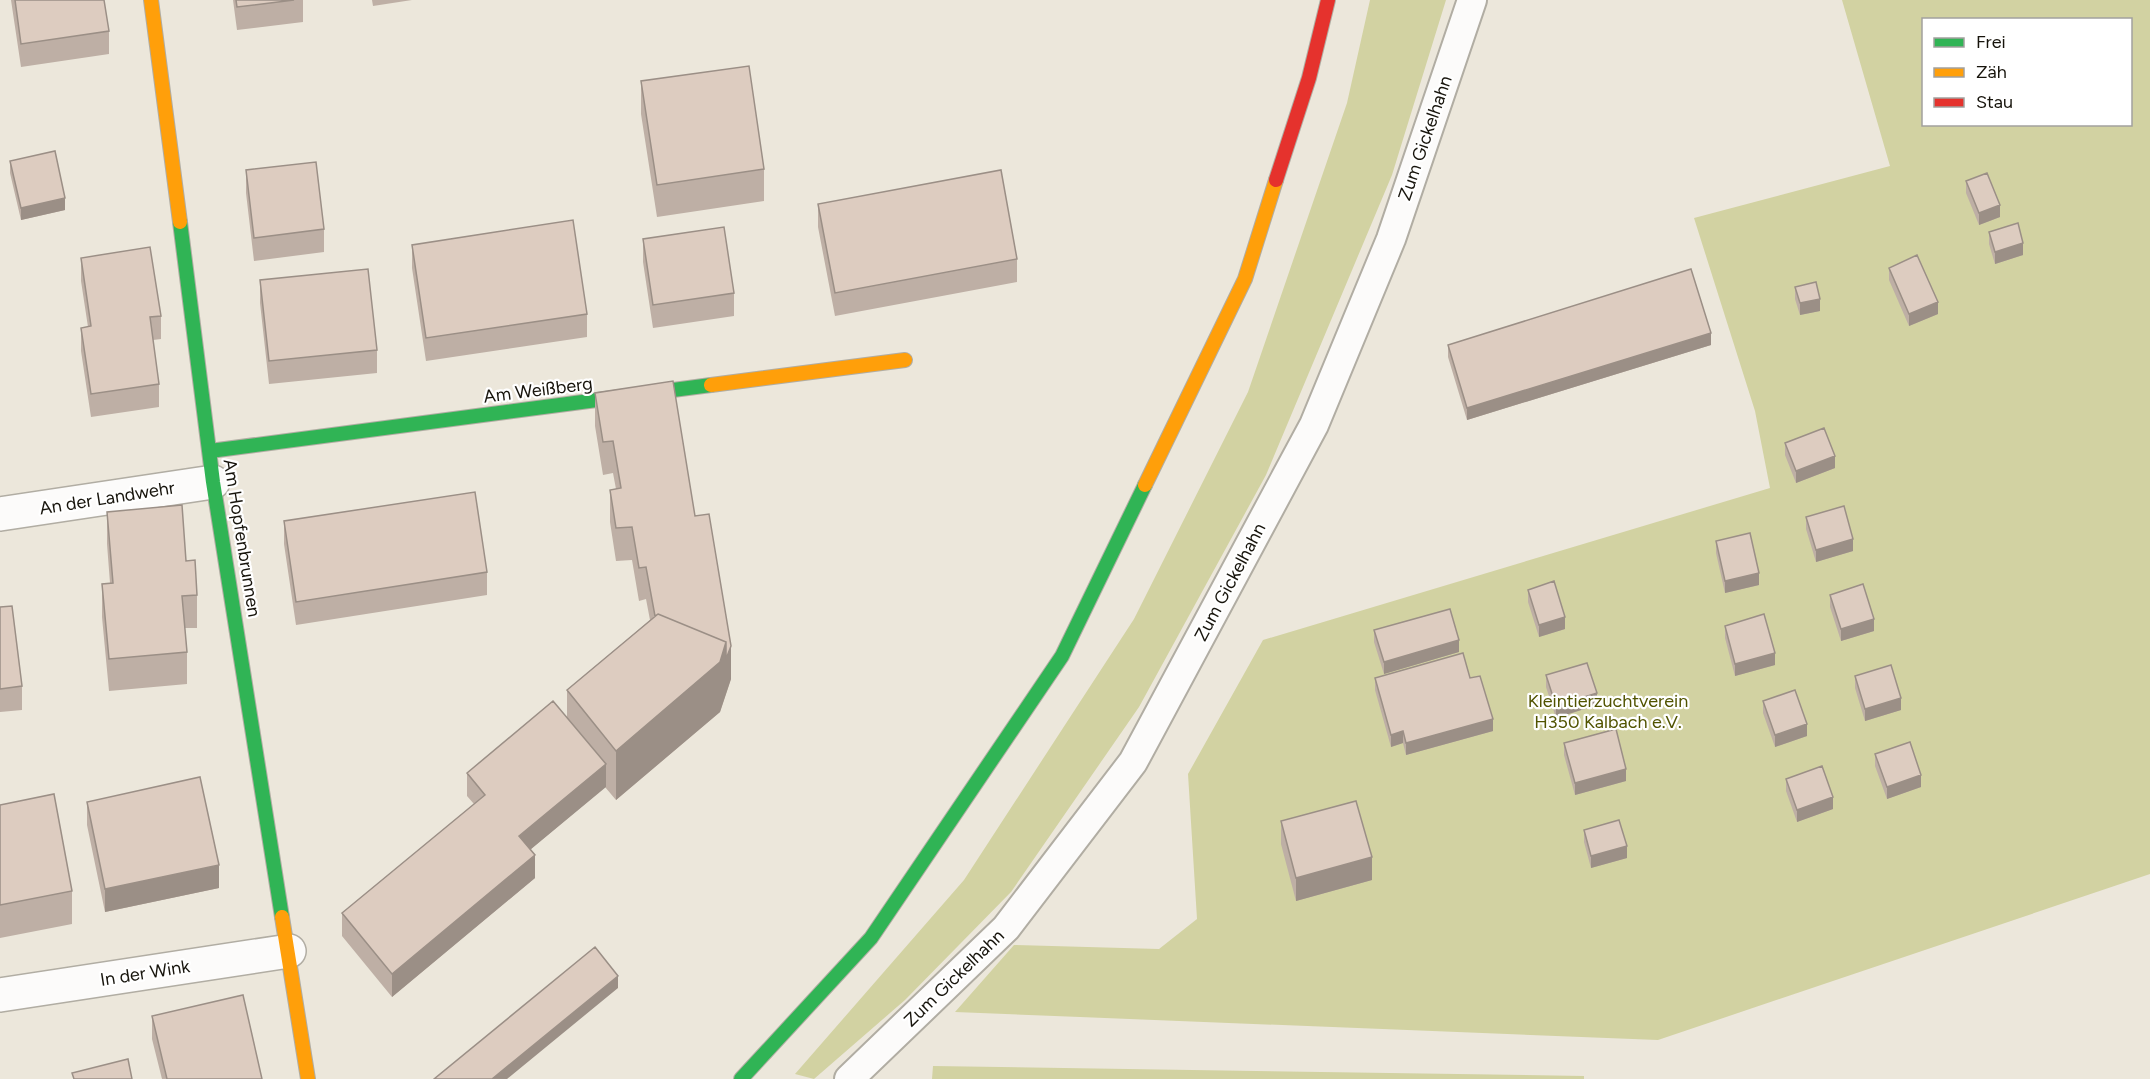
<svg xmlns="http://www.w3.org/2000/svg" width="2150" height="1079" viewBox="0 0 2150 1079" font-family="Figtree,sans-serif">
	<style>
		.green { fill: #d2d2a2; fill-rule: evenodd }
		.lines { fill: none; stroke-linecap: round; stroke-linejoin: round }
		.lane-casing { stroke: #b1ada3; stroke-width: 32 }
		.street-casing { stroke: #b1ada3; stroke-width: 36 }
		.fast-casing { stroke: #b1ada3; stroke-width: 16 }
		.slow-casing { stroke: #b1ada3; stroke-width: 16 }
		.jam-casing { stroke: #b1ada3; stroke-width: 16 }
		.lane { stroke: #fcfbfa; stroke-width: 28 }
		.street { stroke: #fcfbfa; stroke-width: 33 }
		.fast { stroke: #30b455; stroke-width: 14 }
		.slow { stroke: #ff9f0a; stroke-width: 14 }
		.jam { stroke: #e5322d; stroke-width: 14 }
		.wall { fill: #beafa5 }
		.shaded-wall { fill: #9b8f86 }
		.building { fill: #ddccc0; stroke: #9b8f86; stroke-width: 1.5 }
		.labels { text-anchor: middle; stroke-width: 4.5; stroke-linejoin: round; paint-order: stroke }
		.street-label { font-size: 18px; fill: #17140c; stroke: #fff }
		.park-label { font-size: 18px; fill: #515300; stroke: #fff }
	</style>
	<rect width="100%" height="100%" fill="#ece7db"/>
	<path class="green" d="M 1370,0 L 1446,0 L 1392,175 L 1266,475 L 1139,707 L 1011,892 L 905,1000 L 814,1079 L 795,1074 L 964,880 L 1134,619 L 1248,392 L 1347,103 Z
		M 1842,0 L 2150,0 L 2150,874 L 1658,1040 L 955,1012 L 1014,945 L 1159,949 L 1197,919 L 1188,774 L 1263,640 L 1770,488 L 1755,411 L 1694,218 L 1890,166 ZM 1924,20 L 2130,20 L 2130,124 L 1924,124 Z
		M 933,1066 L 1584,1076 L 1584,1079 L 932,1079 Z"/>
	<g class="lines">
		<g class="lane-casing">
			<path id="lane" d="M 849,1079 L 1006,928 L 1133,762 L 1314,425 L 1391,239 L 1472,0"/>
		</g>
		<g class="street-casing">
			<path id="street" d="M 0,514 L 213,482
				M 0,995 L 289,951"/>
		</g>
		<g class="fast-casing">
			<path id="fast" d="M 180,222 L 213,482 L 282,917
				M 210,451 L 711,385
				M 741,1079 L 871,938 L 1062,656 L 1145,485"/>
		</g>
		<g class="slow-casing">
			<path id="slow" d="M 151,0 L 180,222
				M 711,385 L 905,360
				M 1145,485 L 1245,279 L 1276,180
				M 282,917 L 308,1079"/>
		</g>
		<g class="jam-casing">
			<path id="jam" d="M 1276,180 L 1309,78 L 1328,0"/>
		</g>
		<use href="#lane" class="lane"/>
		<use href="#street" class="street"/>
		<use href="#fast" class="fast"/>
		<use href="#slow" class="slow"/>
		<use href="#jam" class="jam"/>
	</g>
	<path class="wall" d="M 11,0 L 104,0 L 109,31 L 109,54 L 21,67 Z
		M 233,0 L 303,0 L 303,22 L 237,30 Z
		M 372,0 L 412,0 L 373,6 Z
		M 641,81 L 764,169 L 764,201 L 657,217 L 641,114 Z
		M 10,161 L 65,210 L 21,220 L 10,173 Z
		M 246,170 L 324,229 L 324,252 L 254,261 L 246,193 Z
		M 1966,181 L 2000,217 L 1979,225 L 1966,193 Z
		M 818,204 L 1017,259 L 1017,282 L 835,316 L 818,227 Z
		M 1989,232 L 2023,255 L 1995,264 L 1989,244 Z
		M 643,239 L 734,293 L 734,316 L 653,328 L 643,262 Z
		M 412,245 L 587,314 L 587,337 L 426,361 L 412,268 Z
		M 81,258 L 161,316 L 161,339 L 153,340 L 159,384 L 159,407 L 91,417 L 81,351 L 81,328 L 88,327 L 81,281 Z
		M 1889,268 L 1938,314 L 1909,326 L 1889,280 Z
		M 260,280 L 377,350 L 377,373 L 269,384 L 260,303 Z
		M 1795,287 L 1820,311 L 1800,315 L 1795,299 Z
		M 1448,345 L 1711,345 L 1467,420 L 1448,357 Z
		M 595,393 L 695,516 L 731,679 L 720,712 L 616,800 L 605,787 L 531,849 L 535,878 L 392,997 L 342,936 L 342,913 L 474,804 L 467,796 L 467,773 L 567,717 L 567,690 L 650,620 L 646,599 L 639,601 L 632,560 L 616,561 L 610,522 L 610,490 L 616,489 L 613,473 L 603,475 L 595,426 Z
		M 1785,443 L 1835,468 L 1796,483 L 1785,455 Z
		M 107,512 L 186,561 L 197,595 L 197,628 L 185,628 L 187,652 L 187,684 L 109,691 L 102,617 L 102,584 L 110,583 L 107,544 Z
		M 1806,517 L 1853,551 L 1816,562 L 1806,529 Z
		M 284,521 L 487,572 L 487,595 L 296,625 L 284,544 Z
		M 1716,541 L 1759,585 L 1725,593 L 1716,553 Z
		M 1528,590 L 1565,629 L 1539,637 L 1528,602 Z
		M 1830,595 L 1874,631 L 1841,641 L 1830,607 Z
		M 0,607 L 22,686 L 22,710 L 0,712 Z
		M 1725,626 L 1775,665 L 1735,676 L 1725,638 Z
		M 1374,630 L 1459,652 L 1384,674 L 1374,642 Z
		M 1546,675 L 1597,705 L 1556,718 L 1546,687 Z
		M 1855,676 L 1901,710 L 1865,721 L 1855,688 Z
		M 1375,678 L 1470,678 L 1493,731 L 1406,755 L 1403,743 L 1391,747 L 1375,690 Z
		M 1763,701 L 1807,736 L 1775,747 L 1763,713 Z
		M 1564,743 L 1626,781 L 1575,795 L 1564,755 Z
		M 1875,754 L 1921,787 L 1887,799 L 1875,766 Z
		M 1786,779 L 1833,809 L 1797,822 L 1786,791 Z
		M 87,802 L 219,888 L 105,912 L 87,825 Z
		M 0,805 L 72,891 L 72,924 L 0,938 Z
		M 1281,821 L 1372,880 L 1296,901 L 1281,844 Z
		M 1584,830 L 1627,858 L 1591,868 L 1584,842 Z
		M 152,1016 L 262,1079 L 162,1079 L 152,1039 Z"/>
	<path class="shaded-wall" d="M 65,198 L 65,210 L 21,220 L 21,208 Z
		M 2000,205 L 2000,217 L 1979,225 L 1979,213 Z
		M 2023,243 L 2023,255 L 1995,264 L 1995,252 Z
		M 1820,299 L 1820,311 L 1800,315 L 1800,303 Z
		M 1938,302 L 1938,314 L 1909,326 L 1909,314 Z
		M 1711,333 L 1711,345 L 1467,420 L 1467,408 Z
		M 1835,456 L 1835,468 L 1796,483 L 1796,471 Z
		M 1853,539 L 1853,551 L 1816,562 L 1816,550 Z
		M 1759,573 L 1759,585 L 1725,593 L 1725,581 Z
		M 1565,617 L 1565,629 L 1539,637 L 1539,625 Z
		M 1874,619 L 1874,631 L 1841,641 L 1841,629 Z
		M 1459,640 L 1459,652 L 1384,674 L 1384,662 Z
		M 726,642 L 731,646 L 731,679 L 720,712 L 616,800 L 616,751 Z
		M 1775,653 L 1775,665 L 1735,676 L 1735,664 Z
		M 1597,693 L 1597,705 L 1556,718 L 1556,706 Z
		M 1901,698 L 1901,710 L 1865,721 L 1865,709 Z
		M 1493,719 L 1493,731 L 1406,755 L 1406,743 Z
		M 1807,724 L 1807,736 L 1775,747 L 1775,735 Z
		M 1403,731 L 1403,743 L 1391,747 L 1391,735 Z
		M 606,764 L 606,787 L 519,859 L 519,836 Z
		M 1626,769 L 1626,781 L 1575,795 L 1575,783 Z
		M 1921,775 L 1921,787 L 1887,799 L 1887,787 Z
		M 1833,797 L 1833,809 L 1797,822 L 1797,810 Z
		M 1627,846 L 1627,858 L 1591,868 L 1591,856 Z
		M 535,855 L 535,878 L 392,997 L 392,974 Z
		M 1372,857 L 1372,880 L 1296,901 L 1296,878 Z
		M 219,865 L 219,888 L 105,912 L 105,889 Z
		M 618,976 L 618,988 L 507,1079 L 492,1079 Z"/>
	<path class="building" d="M 15,0 L 104,0 L 109,31 L 21,44 Z
		M 236,0 L 294,0 L 237,7 Z
		M 749,66 L 764,169 L 657,185 L 641,81 Z
		M 55,151 L 65,198 L 21,208 L 10,161 Z
		M 316,162 L 324,229 L 254,238 L 246,170 Z
		M 1001,170 L 1017,259 L 835,293 L 818,204 Z
		M 1987,173 L 2000,205 L 1979,213 L 1966,181 Z
		M 573,220 L 587,314 L 426,338 L 412,245 Z
		M 2018,223 L 2023,243 L 1995,252 L 1989,232 Z
		M 724,227 L 734,293 L 653,305 L 643,239 Z
		M 150,247 L 161,316 L 150,317 L 159,384 L 91,394 L 81,328 L 91,326 L 81,258 Z
		M 1917,255 L 1938,302 L 1909,314 L 1889,268 Z
		M 368,269 L 377,350 L 269,361 L 260,280 Z
		M 1691,269 L 1711,333 L 1467,408 L 1448,345 Z
		M 1816,282 L 1820,299 L 1800,303 L 1795,287 Z
		M 673,381 L 695,516 L 709,514 L 731,646 L 726,659 L 726,642 L 658,614 L 655,616 L 646,567 L 639,568 L 632,527 L 616,528 L 610,490 L 621,488 L 613,441 L 603,442 L 595,393 Z
		M 1824,428 L 1835,456 L 1796,471 L 1785,443 Z
		M 475,492 L 487,572 L 296,602 L 284,521 Z
		M 182,505 L 186,561 L 195,560 L 197,595 L 182,596 L 187,652 L 109,659 L 102,584 L 113,583 L 107,512 Z
		M 1844,506 L 1853,539 L 1816,550 L 1806,517 Z
		M 1750,533 L 1759,573 L 1725,581 L 1716,541 Z
		M 1554,581 L 1565,617 L 1539,625 L 1528,590 Z
		M 1863,584 L 1874,619 L 1841,629 L 1830,595 Z
		M 12,606 L 22,686 L 0,689 L 0,607 Z
		M 1450,609 L 1459,640 L 1384,662 L 1374,630 Z
		M 658,614 L 726,642 L 720,662 L 616,751 L 567,690 Z
		M 1764,614 L 1775,653 L 1735,664 L 1725,626 Z
		M 1463,653 L 1470,678 L 1480,676 L 1493,719 L 1406,743 L 1403,731 L 1391,735 L 1375,678 Z
		M 1587,663 L 1597,693 L 1556,706 L 1546,675 Z
		M 1891,665 L 1901,698 L 1865,709 L 1855,676 Z
		M 1795,690 L 1807,724 L 1775,735 L 1763,701 Z
		M 553,701 L 606,764 L 519,836 L 535,855 L 392,974 L 342,913 L 485,795 L 467,773 Z
		M 1616,729 L 1626,769 L 1575,783 L 1564,743 Z
		M 1910,742 L 1921,775 L 1887,787 L 1875,754 Z
		M 1822,766 L 1833,797 L 1797,810 L 1786,779 Z
		M 200,777 L 219,865 L 105,889 L 87,802 Z
		M 54,794 L 72,891 L 0,905 L 0,805 Z
		M 1356,801 L 1372,857 L 1296,878 L 1281,821 Z
		M 1619,820 L 1627,846 L 1591,856 L 1584,830 Z
		M 595,947 L 618,976 L 492,1079 L 434,1079 Z
		M 243,995 L 262,1079 L 167,1079 L 152,1016 Z
		M 128,1059 L 132,1079 L 74,1079 L 72,1073 Z"/>
	<g class="labels">
		<g class="street-label">
			<text transform="translate(1425 138) rotate(-71)" y="6">Zum Gickelhahn</text>
			<text transform="translate(538 390) rotate(-7)" y="6">Am Weißberg</text>
			<text transform="translate(107 498) rotate(-9)" y="6">An der Landwehr</text>
			<text transform="translate(242 538) rotate(81)" y="6">Am Hopfenbrunnen</text>
			<text transform="translate(1230 582) rotate(-62)" y="6">Zum Gickelhahn</text>
			<text transform="translate(145 973) rotate(-9)" y="6">In der Wink</text>
			<text transform="translate(954 978) rotate(-44)" y="6">Zum Gickelhahn</text>
		</g>
		<g class="park-label">
			<text x="1608" y="707">Kleintierzuchtverein<tspan x="1608" dy="21">H350 Kalbach e.V.</tspan></text>
		</g>
	</g>
	<rect x="1922" y="18" width="210" height="108" fill="#ffffff" stroke="#a2a19e" stroke-width="1.5"/>
	<rect x="1934" y="38" width="30" height="9" fill="#30b455" stroke="#a2a19e" stroke-width="1.5"/>
	<text x="1976" y="48" font-size="18" fill="#17140c">Frei</text>
	<rect x="1934" y="68" width="30" height="9" fill="#ff9f0a" stroke="#a2a19e" stroke-width="1.5"/>
	<text x="1976" y="78" font-size="18" fill="#17140c">Zäh</text>
	<rect x="1934" y="98" width="30" height="9" fill="#e5322d" stroke="#a2a19e" stroke-width="1.5"/>
	<text x="1976" y="108" font-size="18" fill="#17140c">Stau</text>
</svg>
